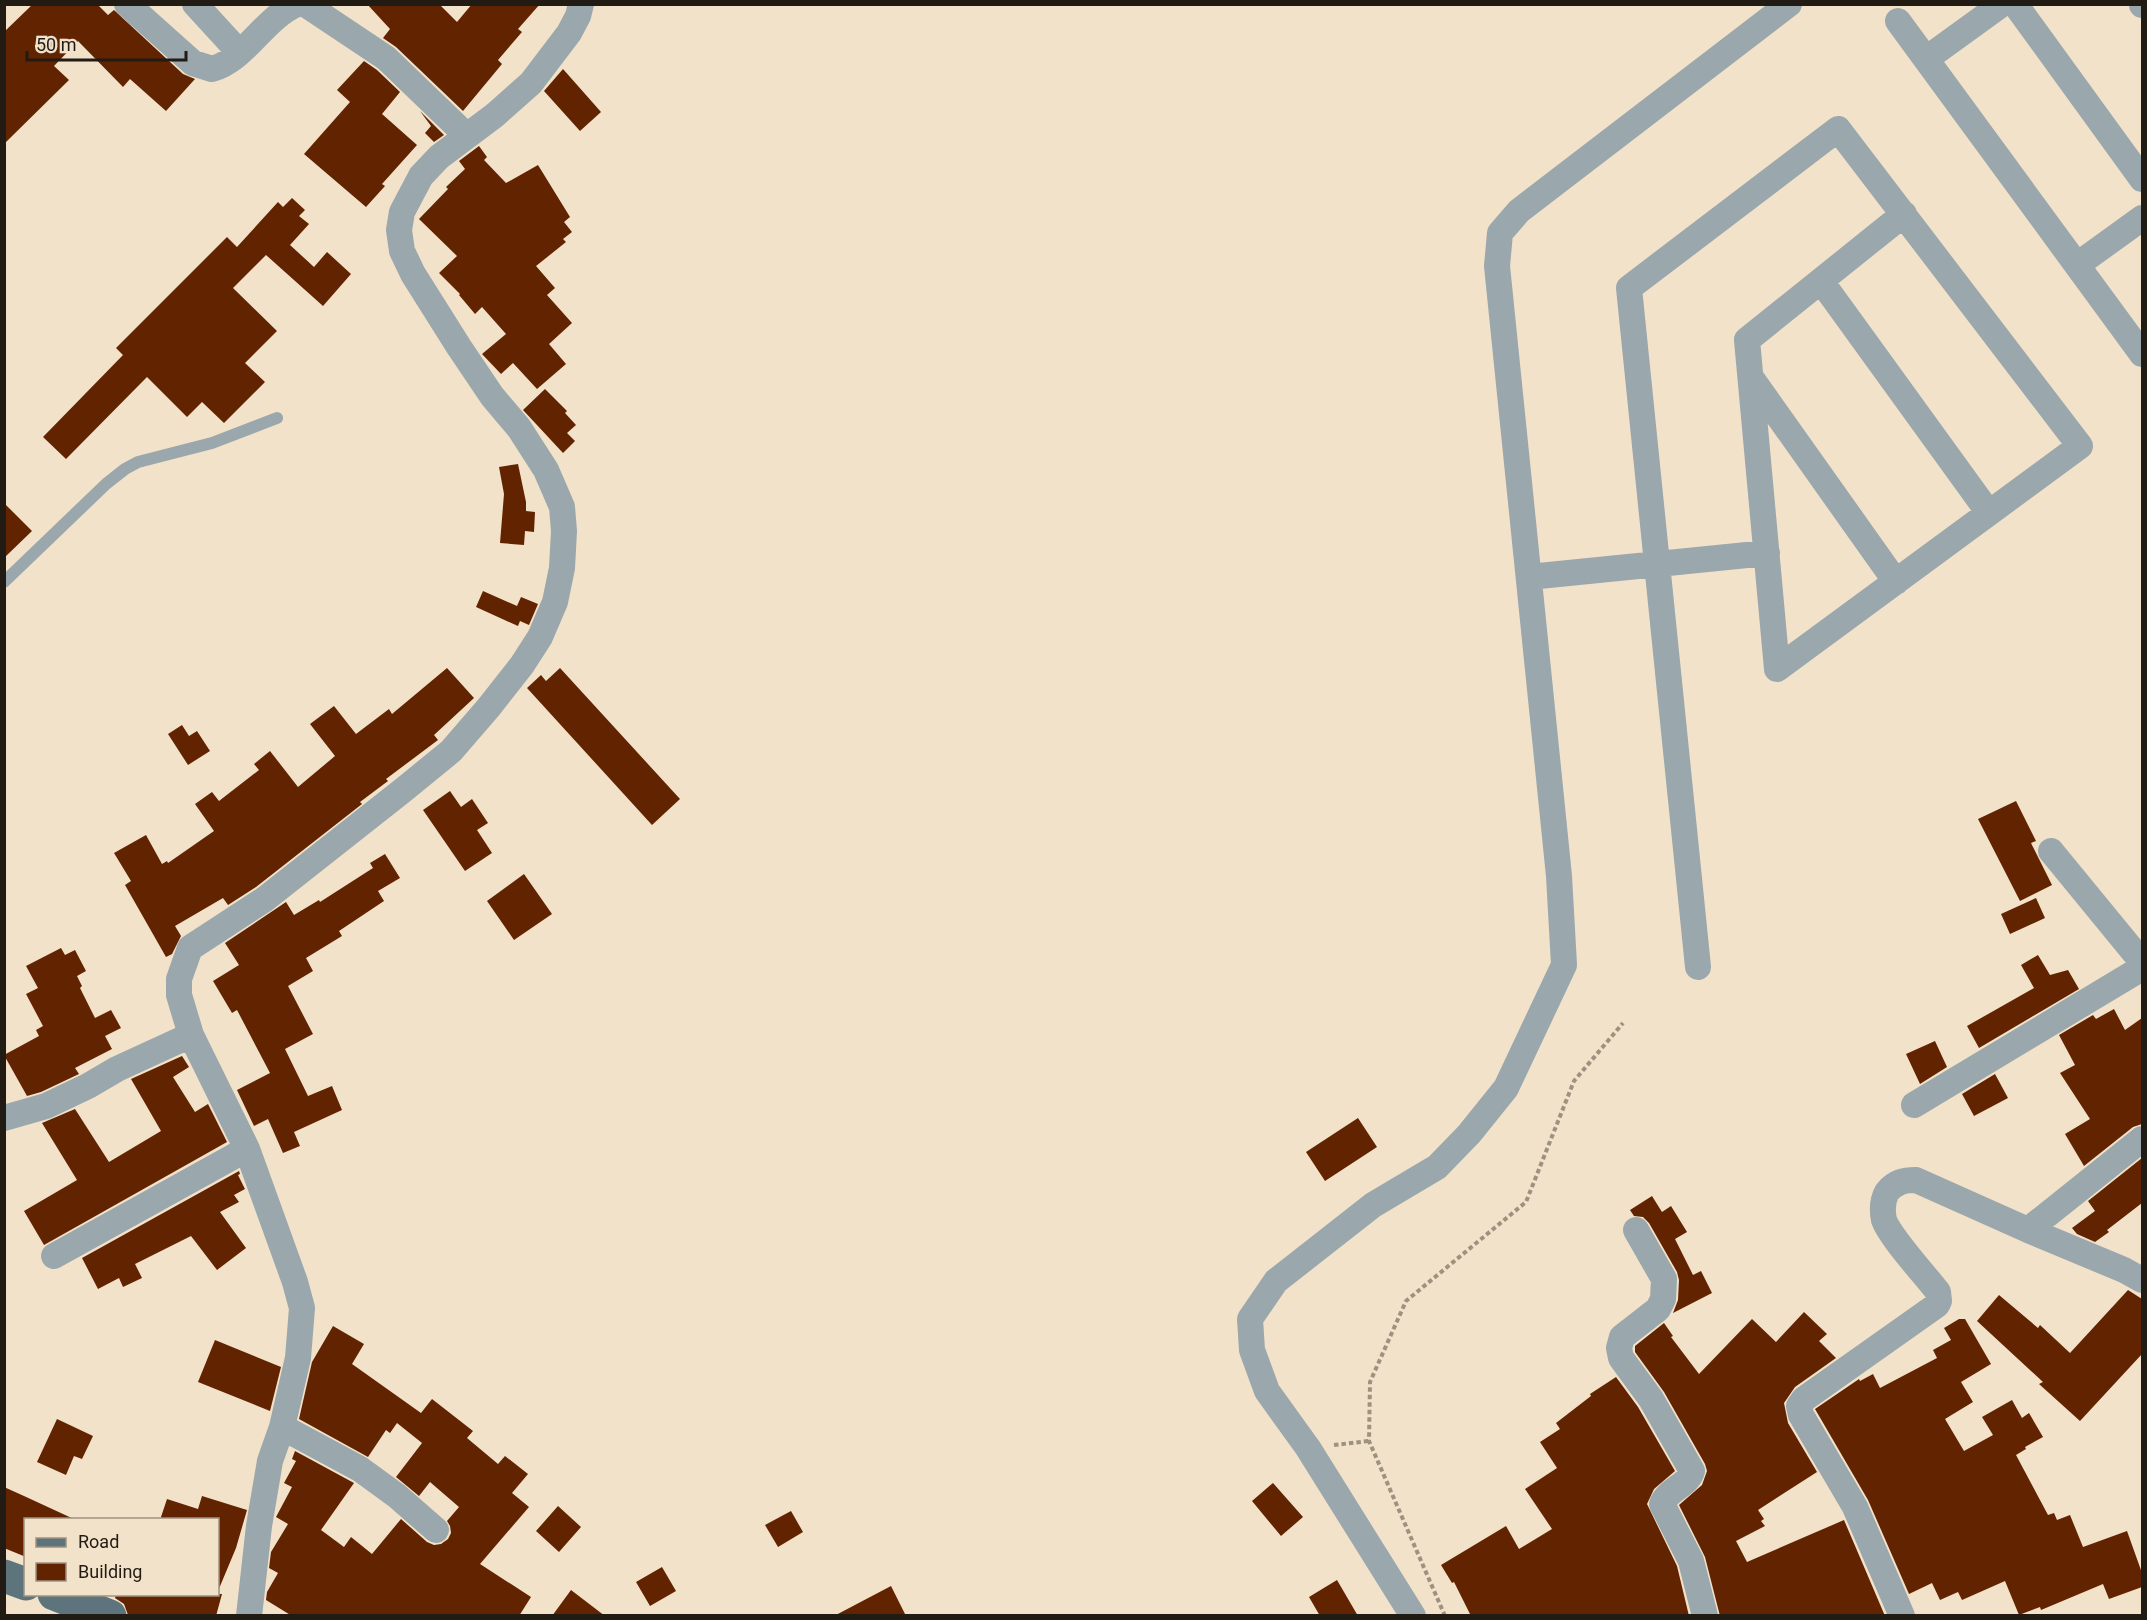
<svg xmlns="http://www.w3.org/2000/svg" width="2147" height="1620" viewBox="0 0 2147 1620" font-family="Roboto,sans-serif">
	<style>
		.building { fill: #622300 }
		.lines { fill: none; stroke-linecap: round; stroke-linejoin: round }
		.path { stroke: #9d9180; stroke-width: 4; stroke-dasharray: 4.5 3; stroke-linecap: butt }
		.service { stroke: #9aa7ac; stroke-width: 12 }
		.minor { stroke: #9aa7ac; stroke-width: 26 }
		.primary { stroke: #5d747d; stroke-width: 33 }
	</style>
	<rect width="100%" height="100%" fill="#f2e2ca"/>
	<path class="building" d="M 33,4 L 97,4 L 108,15 L 114,10 L 183,74 L 195,79 L 166,111 L 130,79 L 123,87 L 78,41 L 54,66 L 69,80 L 4,144 L 4,32 Z
		M 367,4 L 439,4 L 457,22 L 472,4 L 540,4 L 518,29 L 522,32 L 498,60 L 502,64 L 463,111 L 396,47 L 383,38 L 390,29 Z
		M 364,61 L 377,70 L 400,92 L 382,114 L 417,145 L 382,184 L 385,186 L 366,207 L 304,154 L 350,102 L 337,90 Z
		M 563,69 L 601,112 L 580,131 L 544,91 Z
		M 420,111 L 444,135 L 434,142 L 425,133 L 431,126 Z
		M 479,146 L 487,157 L 484,160 L 506,183 L 538,165 L 570,217 L 564,222 L 572,232 L 563,239 L 566,242 L 536,266 L 555,288 L 547,295 L 572,323 L 549,344 L 566,364 L 537,389 L 513,363 L 501,374 L 482,354 L 506,334 L 482,307 L 475,314 L 459,295 L 460,294 L 439,273 L 457,256 L 419,219 L 448,189 L 446,187 L 465,169 L 459,161 Z
		M 292,198 L 305,210 L 299,216 L 309,224 L 290,245 L 314,267 L 327,252 L 351,274 L 323,306 L 266,255 L 233,288 L 277,331 L 245,363 L 265,382 L 224,423 L 202,402 L 187,417 L 147,377 L 66,459 L 43,437 L 123,355 L 116,348 L 227,237 L 237,247 L 278,202 L 283,207 Z
		M 545,389 L 567,411 L 565,413 L 576,425 L 567,433 L 575,441 L 563,453 L 523,410 Z
		M 518,464 L 526,502 L 526,511 L 535,512 L 534,532 L 525,531 L 524,545 L 500,543 L 504,494 L 499,467 Z
		M 4,503 L 32,531 L 4,558 Z
		M 483,591 L 517,606 L 521,597 L 538,604 L 529,625 L 520,621 L 518,626 L 476,607 Z
		M 447,668 L 474,698 L 434,735 L 438,740 L 386,779 L 388,781 L 360,802 L 362,804 L 256,887 L 228,905 L 223,898 L 175,926 L 181,936 L 172,954 L 166,957 L 125,885 L 131,881 L 114,853 L 146,835 L 162,864 L 167,861 L 168,863 L 214,831 L 195,804 L 212,792 L 219,801 L 259,770 L 254,764 L 270,751 L 298,787 L 335,756 L 310,724 L 334,706 L 356,734 L 389,709 L 392,714 Z
		M 560,668 L 680,799 L 652,825 L 527,688 L 541,675 L 546,681 Z
		M 182,725 L 189,736 L 197,731 L 210,751 L 188,765 L 168,734 Z
		M 450,791 L 461,807 L 472,799 L 488,823 L 477,830 L 492,853 L 465,871 L 423,810 Z
		M 2016,801 L 2036,841 L 2031,843 L 2052,885 L 2020,901 L 1978,819 Z
		M 385,854 L 400,878 L 378,891 L 384,901 L 339,931 L 342,936 L 306,958 L 313,971 L 288,986 L 313,1034 L 285,1049 L 308,1096 L 332,1086 L 342,1110 L 294,1132 L 300,1146 L 283,1153 L 268,1119 L 254,1126 L 237,1090 L 270,1073 L 237,1010 L 232,1013 L 213,981 L 239,965 L 225,943 L 286,902 L 294,915 L 319,900 L 320,902 L 373,868 L 370,863 Z
		M 524,874 L 552,914 L 514,940 L 487,901 Z
		M 2036,898 L 2045,918 L 2010,934 L 2001,914 Z
		M 61,948 L 65,955 L 75,950 L 86,971 L 77,976 L 82,986 L 80,988 L 95,1018 L 111,1010 L 121,1028 L 105,1036 L 112,1049 L 75,1068 L 79,1074 L 41,1092 L 27,1096 L 4,1055 L 39,1036 L 36,1030 L 43,1026 L 26,994 L 38,988 L 26,966 Z
		M 2038,955 L 2050,975 L 2068,970 L 2079,989 L 1979,1048 L 1967,1026 L 2034,988 L 2021,965 Z
		M 2114,1009 L 2125,1030 L 2142,1018 L 2142,1124 L 2133,1127 L 2084,1166 L 2065,1134 L 2090,1119 L 2060,1073 L 2075,1065 L 2059,1035 L 2093,1015 L 2096,1019 Z
		M 1935,1041 L 1947,1067 L 1920,1084 L 1906,1054 Z
		M 182,1056 L 189,1067 L 173,1077 L 195,1112 L 208,1104 L 227,1142 L 44,1245 L 24,1211 L 77,1180 L 42,1123 L 75,1109 L 109,1162 L 161,1131 L 131,1079 Z
		M 1995,1074 L 2008,1098 L 1974,1116 L 1962,1094 Z
		M 1358,1118 L 1377,1147 L 1325,1181 L 1306,1152 Z
		M 2142,1158 L 2142,1203 L 2107,1230 L 2109,1232 L 2095,1242 L 2077,1234 L 2072,1228 L 2095,1211 L 2088,1201 Z
		M 239,1171 L 240,1174 L 238,1175 L 245,1189 L 234,1195 L 239,1202 L 220,1212 L 246,1248 L 217,1270 L 191,1236 L 135,1264 L 142,1278 L 123,1287 L 119,1278 L 98,1289 L 82,1258 Z
		M 1652,1196 L 1662,1212 L 1671,1206 L 1687,1232 L 1675,1239 L 1693,1275 L 1701,1271 L 1712,1293 L 1673,1313 L 1678,1300 L 1679,1280 L 1677,1272 L 1649,1223 L 1643,1217 L 1634,1216 L 1630,1210 Z
		M 2128,1290 L 2142,1299 L 2142,1354 L 2080,1421 L 2039,1384 L 2043,1382 L 1977,1321 L 1999,1295 L 2038,1328 L 2040,1325 L 2070,1353 Z
		M 1804,1312 L 1827,1334 L 1819,1341 L 1836,1358 L 1795,1387 L 1784,1403 L 1788,1423 L 1817,1472 L 1758,1510 L 1764,1519 L 1761,1521 L 1765,1526 L 1736,1541 L 1747,1562 L 1844,1520 L 1885,1616 L 1720,1616 L 1705,1557 L 1679,1505 L 1702,1485 L 1707,1471 L 1705,1464 L 1664,1392 L 1635,1352 L 1635,1346 L 1664,1323 L 1673,1336 L 1671,1337 L 1699,1374 L 1752,1319 L 1776,1342 Z
		M 1959,1319 L 1965,1319 L 1991,1364 L 1961,1382 L 1973,1402 L 1945,1419 L 1964,1451 L 1993,1435 L 1982,1417 L 2012,1400 L 2022,1418 L 2029,1413 L 2043,1437 L 2025,1447 L 2026,1449 L 2016,1455 L 2048,1515 L 2054,1513 L 2057,1520 L 2070,1515 L 2083,1547 L 2127,1531 L 2142,1573 L 2142,1587 L 2109,1599 L 2103,1584 L 2041,1610 L 2040,1607 L 2019,1615 L 2005,1581 L 1962,1600 L 1958,1592 L 1940,1600 L 1932,1583 L 1909,1594 L 1868,1500 L 1815,1409 L 1859,1379 L 1860,1381 L 1873,1374 L 1880,1388 L 1937,1358 L 1933,1350 L 1951,1340 L 1944,1328 Z
		M 333,1326 L 364,1344 L 352,1364 L 421,1413 L 432,1399 L 473,1431 L 467,1438 L 498,1464 L 505,1456 L 528,1474 L 512,1493 L 529,1507 L 480,1564 L 531,1597 L 519,1616 L 292,1616 L 266,1600 L 267,1592 L 278,1573 L 269,1568 L 271,1552 L 288,1524 L 276,1517 L 292,1487 L 284,1483 L 296,1461 L 292,1459 L 295,1451 L 354,1483 L 321,1530 L 344,1547 L 351,1537 L 372,1554 L 401,1519 L 427,1542 L 434,1545 L 441,1544 L 448,1539 L 451,1533 L 450,1526 L 447,1521 L 459,1507 L 430,1482 L 419,1496 L 396,1477 L 422,1443 L 397,1423 L 390,1433 L 386,1430 L 368,1457 L 299,1419 L 312,1362 Z
		M 215,1340 L 281,1367 L 270,1411 L 198,1382 Z
		M 1616,1377 L 1638,1407 L 1675,1471 L 1654,1489 L 1647,1504 L 1677,1566 L 1689,1616 L 1471,1616 L 1454,1582 L 1452,1583 L 1441,1565 L 1506,1526 L 1519,1549 L 1552,1529 L 1525,1489 L 1557,1468 L 1540,1442 L 1560,1429 L 1556,1423 L 1591,1396 L 1590,1394 Z
		M 57,1419 L 93,1436 L 82,1459 L 74,1456 L 66,1475 L 37,1462 Z
		M 1273,1483 L 1303,1517 L 1281,1536 L 1252,1501 Z
		M 4,1487 L 24,1496 L 76,1520 L 26,1520 L 26,1557 L 4,1548 Z
		M 202,1496 L 247,1510 L 236,1548 L 218,1591 L 218,1520 L 160,1520 L 167,1499 L 198,1509 Z
		M 558,1506 L 581,1527 L 559,1552 L 536,1531 Z
		M 791,1511 L 803,1532 L 778,1547 L 765,1525 Z
		M 662,1567 L 676,1591 L 650,1606 L 636,1582 Z
		M 1337,1580 L 1358,1616 L 1320,1616 L 1309,1597 Z
		M 891,1586 L 906,1616 L 834,1616 Z
		M 571,1590 L 605,1616 L 552,1616 Z
		M 116,1594 L 222,1594 L 216,1616 L 131,1616 L 128,1615 L 124,1604 L 115,1598 Z"/>
	<g class="lines">
		<path class="path" d="M 1334,1445 L 1369,1441
			M 1445,1616 L 1369,1441 L 1370,1382 L 1406,1301 L 1526,1202 L 1574,1081 L 1623,1023"/>
		<path class="service" d="M 4,582 L 106,484 L 125,469 L 138,462 L 212,443 L 277,418"/>
		<path class="minor" d="M 127,4 L 193,63 L 212,69 C 245,60 264,18 297,4
			M 195,4 L 239,52
			M 305,4 L 386,58 L 466,135
			M 2015,4 L 2142,179
			M 2142,4 L 2142,5
			M 1898,21 L 2142,354
			M 1926,59 L 2002,4
			M 2077,265 L 2142,218
			M 1821,281 L 1989,513
			M 1752,379 L 1896,582
			M 1529,577 L 1767,553
			M 1777,669 L 1747,340 L 1904,214
			M 2051,851 L 2142,962
			M 1698,967 L 1629,288 L 1838,129 L 2080,446 L 1777,669
			M 1914,1105 L 2142,968
			M 4,1118 L 46,1106 L 88,1086 L 117,1069 L 191,1035
			M 2142,1139 L 2028,1230 L 2124,1270 L 2142,1280
			M 1636,1230 L 1664,1279 L 1663,1299 L 1658,1309 L 1622,1337 L 1619,1348 L 1621,1358 L 1651,1399 L 1692,1471 C 1688,1486 1668,1489 1662,1504 L 1691,1561 L 1705,1616
			M 54,1256 L 247,1149
			M 282,1427 L 360,1469 L 397,1496 L 436,1530
			M 249,1616 L 259,1526 L 270,1461 L 282,1427 L 298,1358 L 302,1308 L 295,1282 L 247,1149 L 191,1035 L 179,995 L 179,979 L 190,948 L 265,899 L 402,791 L 451,751 L 489,707 L 522,665 L 540,637 L 555,602 L 562,568 L 564,531 L 562,507 L 546,470 L 519,428 L 492,396 L 459,347 L 413,274 L 402,251 L 399,230 L 402,212 L 421,176 L 439,157 L 495,115 L 531,83 L 569,33 L 578,16 L 581,4
			M 1413,1616 L 1308,1448 L 1267,1391 L 1252,1350 L 1250,1319 L 1276,1281 L 1373,1205 L 1437,1167 L 1469,1134 L 1506,1088 L 1564,965 L 1559,876 L 1497,266 L 1500,233 L 1519,211 L 1789,4
			M 1902,1616 L 1855,1507 L 1801,1415 L 1799,1406 L 1804,1399 L 1937,1305 L 1939,1301 L 1938,1292 C 1925,1275 1890,1237 1884,1220 C 1882,1210 1882,1201 1887,1192 C 1895,1182 1904,1180 1916,1180 L 2028,1230"/>
		<path class="primary" d="M 4,1576 L 26,1584
			M 54,1594 L 110,1616"/>
	</g>
	<rect width="2147" height="1620" fill="none" stroke="#211b13" stroke-width="12"/>
	<rect x="24" y="1518" width="195" height="78" fill="#f2e2ca" stroke="#9e9281" stroke-width="1.5"/>
	<rect x="36" y="1538" width="30" height="9" fill="#5d747d" stroke="#9e9281" stroke-width="1.5"/>
	<text x="78" y="1548" font-size="18" fill="#211b13">Road</text>
	<rect x="36" y="1563" width="30" height="18" fill="#622300" stroke="#9e9281" stroke-width="1.5"/>
	<text x="78" y="1578" font-size="18" fill="#211b13">Building</text>
	<path d="M27 51v9h159v-9" fill="none" stroke="#211b13" stroke-width="3"/>
	<text x="36" y="51" font-size="18" fill="#211b13" stroke="#f2e2ca" stroke-width="4.5" paint-order="stroke">50 m</text>
</svg>
